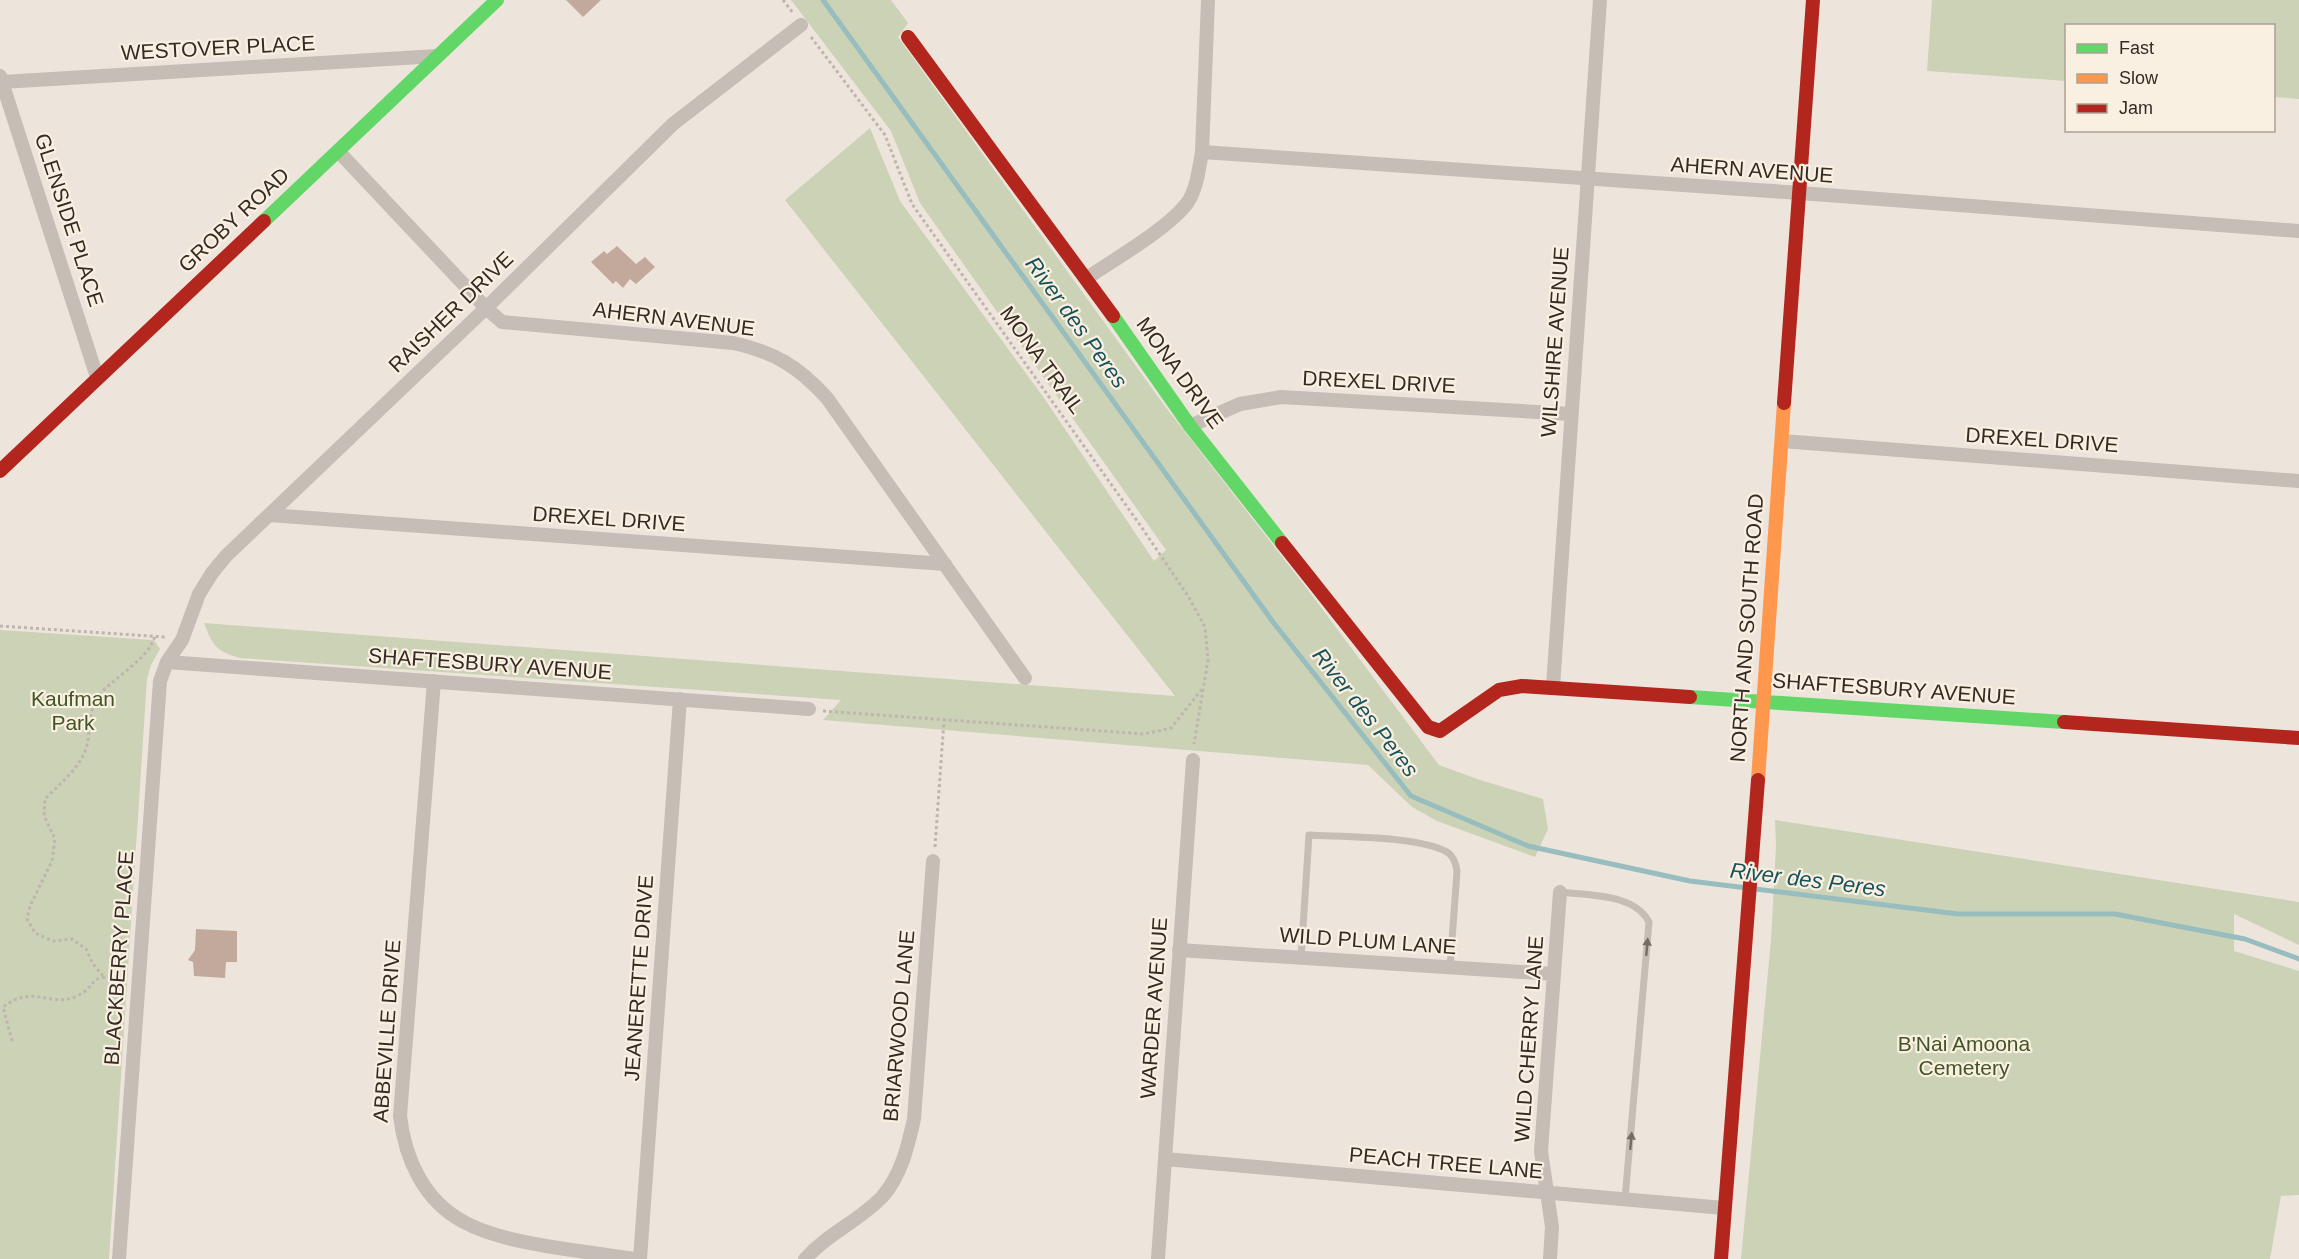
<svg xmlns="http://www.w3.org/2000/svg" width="2299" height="1259" viewBox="0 0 2299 1259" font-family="Arial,sans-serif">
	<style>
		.green { fill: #ccd2b5 }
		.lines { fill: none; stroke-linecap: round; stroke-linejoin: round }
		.stream { stroke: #97bdbf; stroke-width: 5 }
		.building { fill: #c2a99c }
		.path { stroke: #beb6ae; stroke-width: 3; stroke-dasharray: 3 3; stroke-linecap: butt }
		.lane { stroke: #c5bdb6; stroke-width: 7 }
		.street { stroke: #c5bdb6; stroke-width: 14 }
		.fast { stroke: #63d668; stroke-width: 14 }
		.slow { stroke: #ff974d; stroke-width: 14 }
		.jam { stroke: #b3261e; stroke-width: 14 }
		.oneway { fill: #766c66 }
		.labels { text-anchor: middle; stroke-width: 4.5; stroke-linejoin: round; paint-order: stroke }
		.street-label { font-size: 21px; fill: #352a24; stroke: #faf0e2 }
		.park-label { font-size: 21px; fill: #425526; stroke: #faf0e2 }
		.water-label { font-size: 22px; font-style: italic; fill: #17525a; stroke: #faf0e2 }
	</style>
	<rect width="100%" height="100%" fill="#ede5dc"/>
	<path class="green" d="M 791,0 L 891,0 L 908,23 L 898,37 L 1164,405 L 1308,590 L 1439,765 L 1480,780 L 1543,799 L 1548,829 L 1535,857 L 1437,821 L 1412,807 L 1368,765 L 823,720 L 841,700 L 240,658 C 216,651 213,646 204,623 L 1175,696 L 785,200 L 870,128 L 900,201 L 1044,398 L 1154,561 L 1166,550 L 920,203 L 891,131 Z
		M 1932,0 L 2299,0 L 2299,99 L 2274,97 L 2274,26 L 2066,26 L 2066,81 L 1927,71 Z
		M 0,630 L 154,640 L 160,649 L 151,665 L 147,679 L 109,1259 L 0,1259 Z
		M 1775,820 L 2299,902 L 2299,945 L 2234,914 L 2234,951 L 2299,971 L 2299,1195 L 2281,1196 L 2270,1259 L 1741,1259 L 1771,940 L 1776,846 Z"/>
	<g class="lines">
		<path class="stream" d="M 823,0 L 1273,622 L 1411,796 L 1528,846 L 1690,881 L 1958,914 L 2115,914 L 2245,939 L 2299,959"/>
	</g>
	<path class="building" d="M 566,0 L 601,0 L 583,17 Z
		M 617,246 L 636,264 L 645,257 L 655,267 L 636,284 L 630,279 L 623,288 L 616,281 L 613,284 L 591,262 L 604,251 L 607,254 Z
		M 196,929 L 237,931 L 237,962 L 226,962 L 225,978 L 194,976 L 193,962 L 188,960 L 195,950 Z"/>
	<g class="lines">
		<path class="path" d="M 783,0 L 793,13
			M 811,37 L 885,135 L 912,204 L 1140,525 L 1188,596 L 1205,627 L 1208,660 L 1194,744
			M 0,626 L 165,637
			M 823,711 L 1144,734 L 1171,728 L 1203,688
			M 935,847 L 944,720
			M 103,976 L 93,964 L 86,949 L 72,939 L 53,941 L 35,933 L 27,919 L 30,906 L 52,861 L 55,839 L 44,816 L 45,799 C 60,783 82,767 87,745 C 90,730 88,715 96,700 C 108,679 147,663 155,636
			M 12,1041 L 3,1007 C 33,984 49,1007 75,997 C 102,985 84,972 124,980"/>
		<path class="lane" d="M 1560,892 C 1589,896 1634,893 1649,922 L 1625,1199
			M 1301,958 L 1309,835 C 1343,837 1419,836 1447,852 C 1454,856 1456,864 1457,871 L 1450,968"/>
		<path class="street" d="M 0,76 L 97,377
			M 2,82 L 437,56
			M 338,151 L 486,308 L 502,322 L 733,343 C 774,352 798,366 827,398 L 1025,678
			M 1202,152 L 1800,193 L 2299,231
			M 1087,278 C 1115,259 1169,228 1188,202 C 1197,188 1199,168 1202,152 L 1208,0
			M 1190,426 L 1240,404 L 1281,397 L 1571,414
			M 1782,441 L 2299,481
			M 269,515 L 945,564
			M 167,662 L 809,709
			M 434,681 L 400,1116 C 405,1159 424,1201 464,1222 C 505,1245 586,1251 634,1259
			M 1553,687 L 1600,0
			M 1179,950 L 1554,974
			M 1165,1159 L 1724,1208
			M 119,1259 L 160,681 L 167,662 L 182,640 L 199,594 L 212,573 L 226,556 L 486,308 L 673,124 L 801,25
			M 640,1259 L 680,699
			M 805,1259 C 827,1234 859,1221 882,1197 C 901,1176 908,1146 914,1119 L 933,861
			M 1158,1259 L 1193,760
			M 1550,1259 L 1552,1227 L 1541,1151 L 1560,892"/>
		<path class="fast" d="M 264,221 L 497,0
			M 1113,316 L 1190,426 L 1282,543
			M 1690,697 L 2064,722"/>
		<path class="slow" d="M 1758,780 L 1784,403"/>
		<path class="jam" d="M 908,37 L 1113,316
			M 1784,403 L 1813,0
			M 0,471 L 264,221
			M 1282,543 L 1428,727 L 1440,731 L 1499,690 L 1522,686 L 1690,697
			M 2064,722 L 2299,738
			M 1721,1259 L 1758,780"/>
	</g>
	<defs><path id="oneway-solid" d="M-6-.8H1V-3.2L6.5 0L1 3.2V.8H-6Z" transform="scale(1.5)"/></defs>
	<g class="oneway">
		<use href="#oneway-solid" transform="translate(1647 947) rotate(-85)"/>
		<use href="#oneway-solid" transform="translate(1631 1141) rotate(-85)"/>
	</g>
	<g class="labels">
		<g class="street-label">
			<text transform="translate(218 48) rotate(-3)" y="7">WESTOVER PLACE</text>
			<text transform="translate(1752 170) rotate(4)" y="7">AHERN AVENUE</text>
			<text transform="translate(69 220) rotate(72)" y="7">GLENSIDE PLACE</text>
			<text transform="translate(234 220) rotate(-43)" y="7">GROBY ROAD</text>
			<text transform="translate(451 312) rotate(-44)" y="7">RAISHER DRIVE</text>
			<text transform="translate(674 319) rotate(7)" y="7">AHERN AVENUE</text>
			<text transform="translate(1555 342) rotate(-86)" y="7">WILSHIRE AVENUE</text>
			<text transform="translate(1042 360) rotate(54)" y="7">MONA TRAIL</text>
			<text transform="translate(1180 373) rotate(54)" y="7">MONA DRIVE</text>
			<text transform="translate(1379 382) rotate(3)" y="7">DREXEL DRIVE</text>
			<text transform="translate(2042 440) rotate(4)" y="7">DREXEL DRIVE</text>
			<text transform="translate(609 519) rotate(4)" y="7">DREXEL DRIVE</text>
			<text transform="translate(1747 628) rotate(-86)" y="7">NORTH AND SOUTH ROAD</text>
			<text transform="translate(490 664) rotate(4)" y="7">SHAFTESBURY AVENUE</text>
			<text transform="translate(1894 689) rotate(4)" y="7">SHAFTESBURY AVENUE</text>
			<text transform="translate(1368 941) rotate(4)" y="7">WILD PLUM LANE</text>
			<text transform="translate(119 958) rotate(-86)" y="7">BLACKBERRY PLACE</text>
			<text transform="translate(639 978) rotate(-86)" y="7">JEANERETTE DRIVE</text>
			<text transform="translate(1154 1008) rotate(-86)" y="7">WARDER AVENUE</text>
			<text transform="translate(899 1026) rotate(-85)" y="7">BRIARWOOD LANE</text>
			<text transform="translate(387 1031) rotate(-86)" y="7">ABBEVILLE DRIVE</text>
			<text transform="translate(1529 1039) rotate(-86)" y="7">WILD CHERRY LANE</text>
			<text transform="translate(1446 1163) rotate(5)" y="7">PEACH TREE LANE</text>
		</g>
		<g class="park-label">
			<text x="73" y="706">Kaufman<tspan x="73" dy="24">Park</tspan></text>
			<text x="1964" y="1051">B'Nai Amoona<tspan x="1964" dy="24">Cemetery</tspan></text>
		</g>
		<g class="water-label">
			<text transform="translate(1077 322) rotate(54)" y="8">River des Peres</text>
			<text transform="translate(1366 712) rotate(52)" y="8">River des Peres</text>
			<text transform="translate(1808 879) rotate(7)" y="8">River des Peres</text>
		</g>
	</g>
	<rect x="2065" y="24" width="210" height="108" fill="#faf0e2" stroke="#aba196" stroke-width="1.5"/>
	<rect x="2077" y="44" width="30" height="9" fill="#63d668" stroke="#aba196" stroke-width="1.5"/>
	<text x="2119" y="54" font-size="18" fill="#352a24">Fast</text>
	<rect x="2077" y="74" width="30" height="9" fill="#ff974d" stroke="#aba196" stroke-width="1.5"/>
	<text x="2119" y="84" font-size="18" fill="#352a24">Slow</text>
	<rect x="2077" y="104" width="30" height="9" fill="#b3261e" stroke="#aba196" stroke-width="1.5"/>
	<text x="2119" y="114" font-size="18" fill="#352a24">Jam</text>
</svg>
